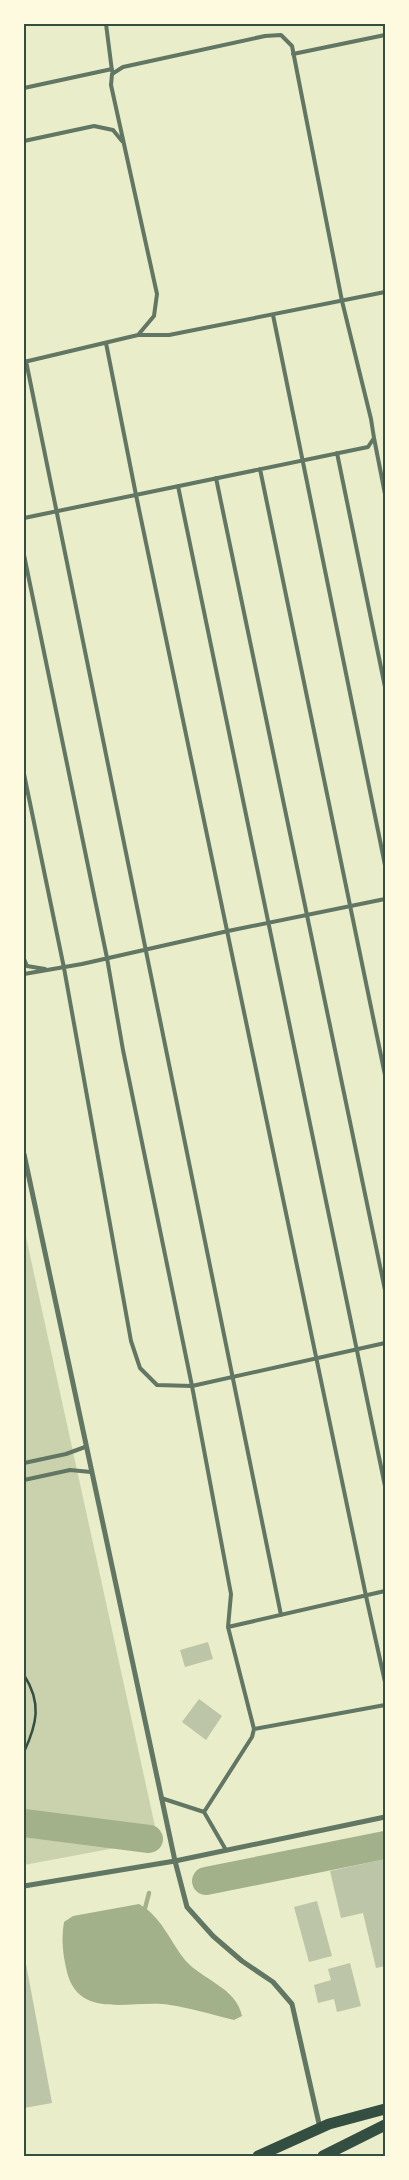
<svg xmlns="http://www.w3.org/2000/svg" width="409" height="2180" viewBox="0 0 409 2180" font-family="'DejaVu Sans',sans-serif">
	<style>
		.green { fill: #cad2ad }
		.water { fill: #a3b18a }
		.lines { fill: none; stroke-linecap: round; stroke-linejoin: round }
		.stream { stroke: #a3b18a; stroke-width: 4.5 }
		.river { stroke: #a3b18a; stroke-width: 28 }
		.building { fill: #bcc5a7 }
		.path { stroke: #344e41; stroke-width: 2.5 }
		.service { stroke: #617663; stroke-width: 4 }
		.minor { stroke: #617663; stroke-width: 5 }
		.primary { stroke: #344e41; stroke-width: 11 }
		.neatline { fill: none; stroke: #344e41; stroke-width: 2 }
	</style>
	<rect width="100%" height="100%" fill="#e9edc9"/>
	<path class="green" d="M 24,1228 L 158,1840 L 24,1865 Z"/>
	<path class="water" d="M 139,1904 C 161,1916 170,1941 185,1960 C 202,1980 236,1987 242,2016 L 234,2020 C 213,2015 191,2008 170,2005 C 133,1999 79,2021 67,1972 C 63,1955 61,1940 64,1922 L 73,1916 Z"/>
	<g class="lines">
		<path class="stream" d="M 144,1912 L 149,1893"/>
		<path class="river" d="M 24,1823 L 149,1839
			M 206,1881 L 385,1845"/>
	</g>
	<path class="building" d="M 208,1642 L 213,1659 L 185,1667 L 180,1650 Z
		M 199,1699 L 222,1716 L 206,1740 L 182,1722 Z
		M 385,1859 L 385,1966 L 376,1968 L 363,1913 L 341,1918 L 330,1871 Z
		M 317,1901 L 332,1956 L 309,1962 L 294,1907 Z
		M 24,1953 L 52,2103 L 24,2108 Z
		M 350,1963 L 361,2006 L 337,2012 L 334,1999 L 318,2003 L 314,1985 L 331,1980 L 328,1969 Z"/>
	<g class="lines">
		<path class="path" d="M 24,1675 C 42,1703 37,1724 24,1752"/>
		<path class="service" d="M 106,24 L 112,71
			M 293,54 L 385,35
			M 24,88 L 112,69
			M 24,141 L 94,126 L 113,130 L 122,141
			M 273,315 L 385,865
			M 138,335 L 169,335 L 385,292
			M 106,343 L 136,495 L 366,1596 L 385,1682
			M 26,361 L 281,1615
			M 24,362 L 138,335 L 154,316 L 157,294 L 111,85 L 112,74 L 123,67 L 265,36 L 281,35 L 292,46 L 342,301 L 371,419 L 374,438 L 368,447 L 24,518
			M 374,438 L 385,494
			M 337,453 L 385,687
			M 260,469 L 385,1075
			M 216,478 L 385,1290
			M 178,486 L 385,1486
			M 24,555 L 107,958 L 123,1050 L 192,1386 L 231,1594 L 228,1627 L 254,1729 L 252,1737 L 204,1812 L 161,1798
			M 24,774 L 64,968 L 131,1341 L 140,1368 L 157,1385 L 192,1386 L 385,1343
			M 24,959 L 27,966 L 45,969
			M 24,974 L 82,964 L 228,931 L 385,899
			M 24,1463 L 66,1454 L 85,1447
			M 24,1480 L 70,1470 L 91,1472
			M 228,1627 L 385,1591
			M 254,1729 L 385,1705
			M 204,1812 L 226,1850"/>
		<path class="minor" d="M 24,1154 L 175,1861 L 187,1907 L 213,1936 L 242,1961 L 273,1982 L 292,2004 L 320,2128
			M 24,1886 L 175,1861 L 385,1817"/>
		<path class="primary" d="M 258,2156 L 329,2124 L 385,2109
			M 323,2156 L 385,2125"/>
	</g>
	<rect width="409" height="2180" fill="none" stroke="#fefae0" stroke-width="50"/>
	<rect x="25" y="25" width="359" height="2130" class="neatline"/>
</svg>
